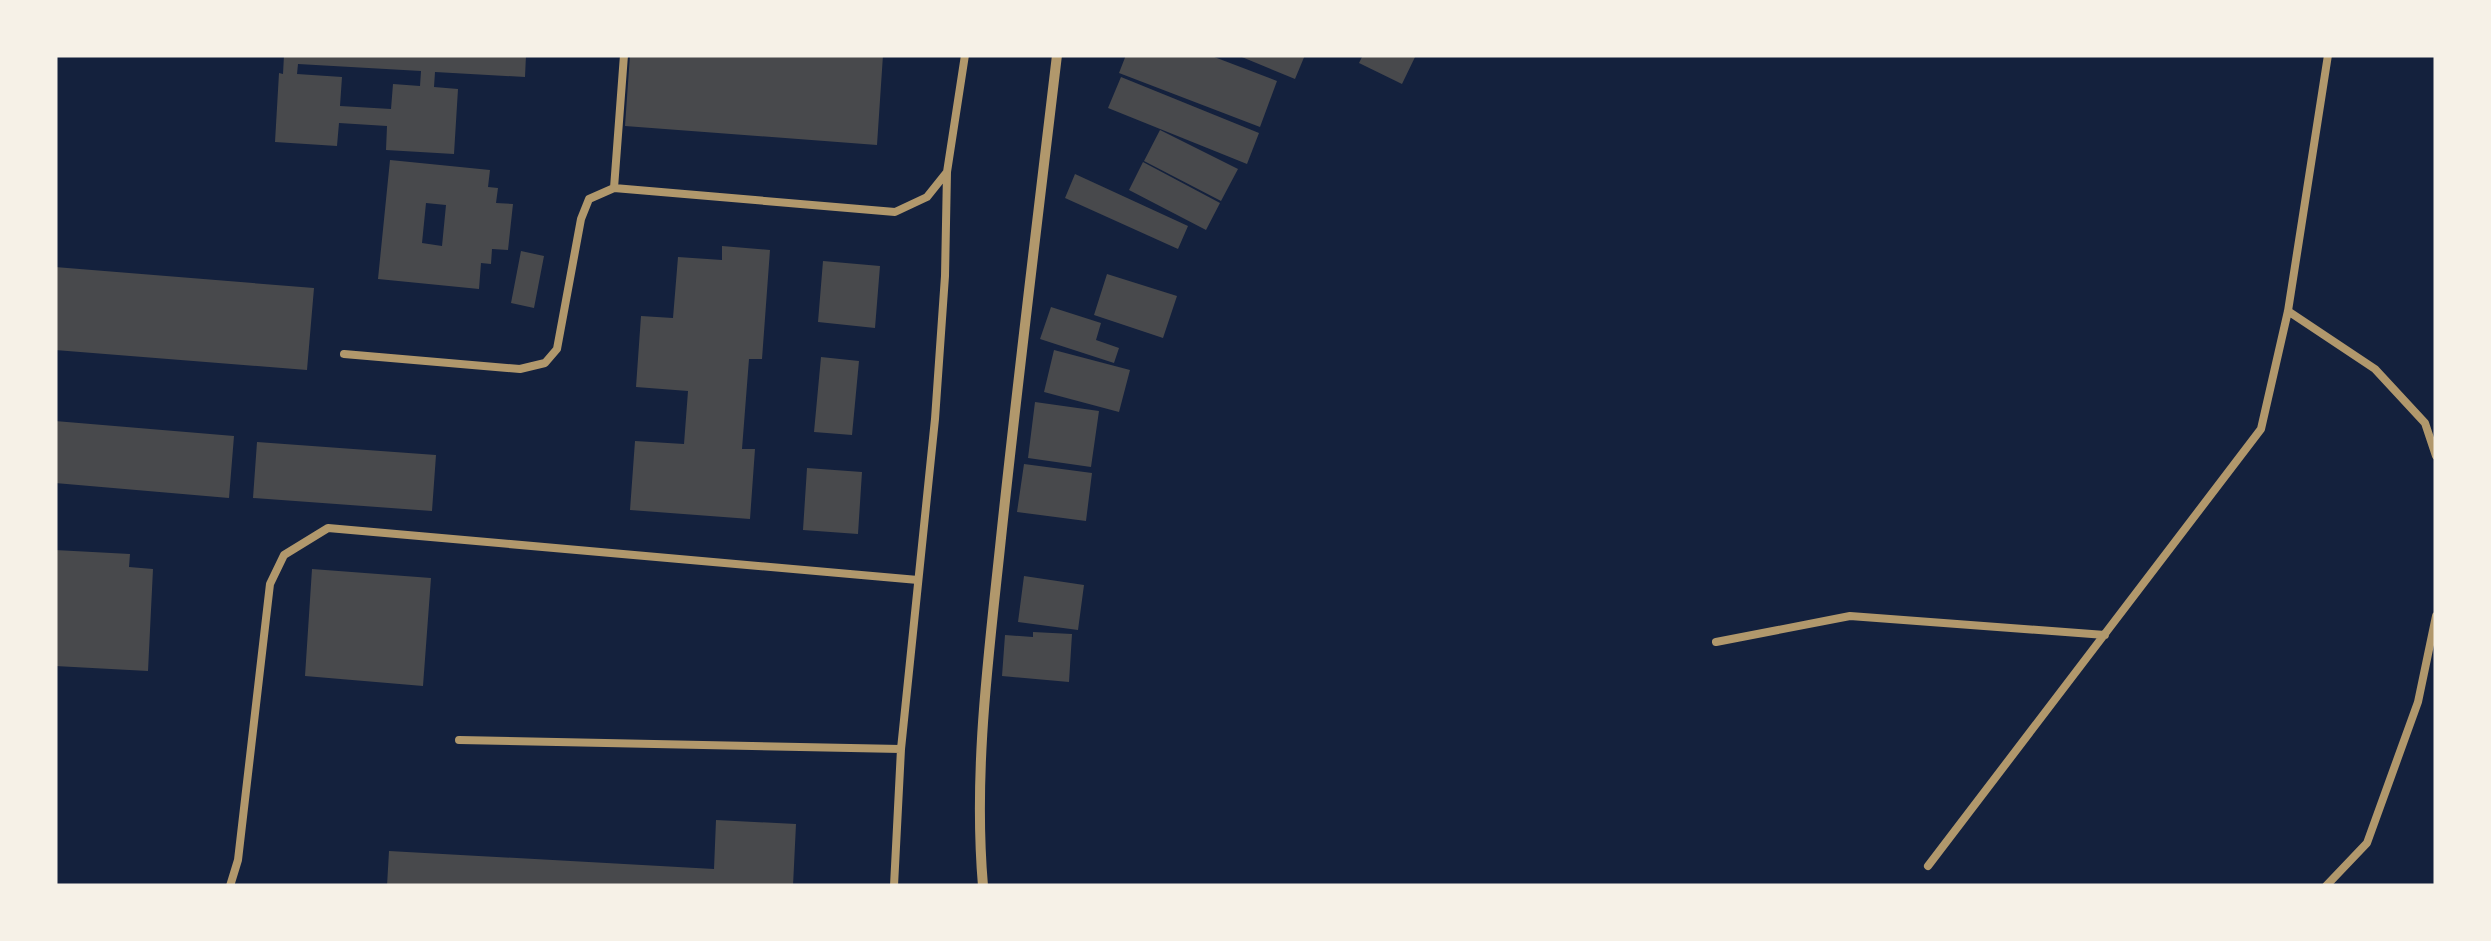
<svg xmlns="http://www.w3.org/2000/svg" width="2491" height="941" viewBox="0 0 2491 941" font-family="'Space Grotesk',sans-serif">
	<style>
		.building { fill: #48494c; fill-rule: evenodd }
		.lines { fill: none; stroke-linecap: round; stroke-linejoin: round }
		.service { stroke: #b1986c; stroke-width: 8 }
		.minor { stroke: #b1986c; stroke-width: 10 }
	</style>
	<rect width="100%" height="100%" fill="#14213d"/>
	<path class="building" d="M 284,55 L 526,55 L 525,77 L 435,72 L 434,87 L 458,89 L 454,154 L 386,150 L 387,126 L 339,123 L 337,146 L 275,142 L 279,73 L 283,74 ZM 298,64 L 421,71 L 420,86 L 393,84 L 391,109 L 340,106 L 342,77 L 297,74 Z
		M 630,55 L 883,55 L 877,145 L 625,126 Z
		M 1126,55 L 1209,55 L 1277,81 L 1260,127 L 1119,73 Z
		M 1237,55 L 1305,55 L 1295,79 Z
		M 1363,55 L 1416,55 L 1402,84 L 1359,63 Z
		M 1121,77 L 1259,133 L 1247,164 L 1108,108 Z
		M 1160,130 L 1238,169 L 1221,201 L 1144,161 Z
		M 390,160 L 490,170 L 488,187 L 498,188 L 496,203 L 513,204 L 508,250 L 492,249 L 491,264 L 481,263 L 479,289 L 378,279 ZM 426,203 L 446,205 L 442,246 L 422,243 Z
		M 1143,162 L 1220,203 L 1206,230 L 1129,190 Z
		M 1075,174 L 1188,226 L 1178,249 L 1065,198 Z
		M 722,246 L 770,250 L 762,359 L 749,359 L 742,449 L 755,449 L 750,519 L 630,510 L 635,441 L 684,444 L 688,391 L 636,387 L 641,316 L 673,318 L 678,257 L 722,260 Z
		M 521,251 L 544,256 L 534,308 L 511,303 Z
		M 823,261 L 880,266 L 875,328 L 818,322 Z
		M 55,267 L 314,288 L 307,370 L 55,350 Z
		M 1107,274 L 1177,296 L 1163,338 L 1094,315 Z
		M 1051,307 L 1101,323 L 1096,340 L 1119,348 L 1114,363 L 1040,339 Z
		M 1054,350 L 1130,370 L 1119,412 L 1044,392 Z
		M 821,357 L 859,361 L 852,435 L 814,432 Z
		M 1035,402 L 1099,411 L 1091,467 L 1028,458 Z
		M 55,421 L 234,436 L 229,498 L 55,483 Z
		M 257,442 L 436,455 L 432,511 L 253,498 Z
		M 1024,464 L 1092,473 L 1086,521 L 1017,512 Z
		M 807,468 L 862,472 L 858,534 L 803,530 Z
		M 55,550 L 130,554 L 129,567 L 153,569 L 148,671 L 55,666 Z
		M 312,569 L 431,578 L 423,686 L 305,676 Z
		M 1024,576 L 1084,585 L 1078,630 L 1018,622 Z
		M 1033,632 L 1072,634 L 1069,682 L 1002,676 L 1005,635 L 1033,637 Z
		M 716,820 L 796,824 L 793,886 L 387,886 L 389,851 L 714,869 Z"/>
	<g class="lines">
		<path class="service" d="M 614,188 L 624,55
			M 2288,311 L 2375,369 L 2425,423 L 2436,456
			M 344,354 L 520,369 L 545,363 L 557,349 L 581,219 L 589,199 L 614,188 L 895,212 L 927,197 L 947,172 L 965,55
			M 1716,642 L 1850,616 L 2105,635
			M 459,740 L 901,749
			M 1928,866 L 2261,429 L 2288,311 L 2328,55
			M 230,886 L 238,860 L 270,584 L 284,555 L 328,528 L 918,580
			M 894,886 L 901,749 L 935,419 L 945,276 L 947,172
			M 2326,886 L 2367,843 L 2418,702 L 2436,616"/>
		<path class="minor" d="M 983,886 C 973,770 989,653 1001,538 C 1018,377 1038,216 1057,55"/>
	</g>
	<rect width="2491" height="941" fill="none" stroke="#f6f1e7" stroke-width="115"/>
</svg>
